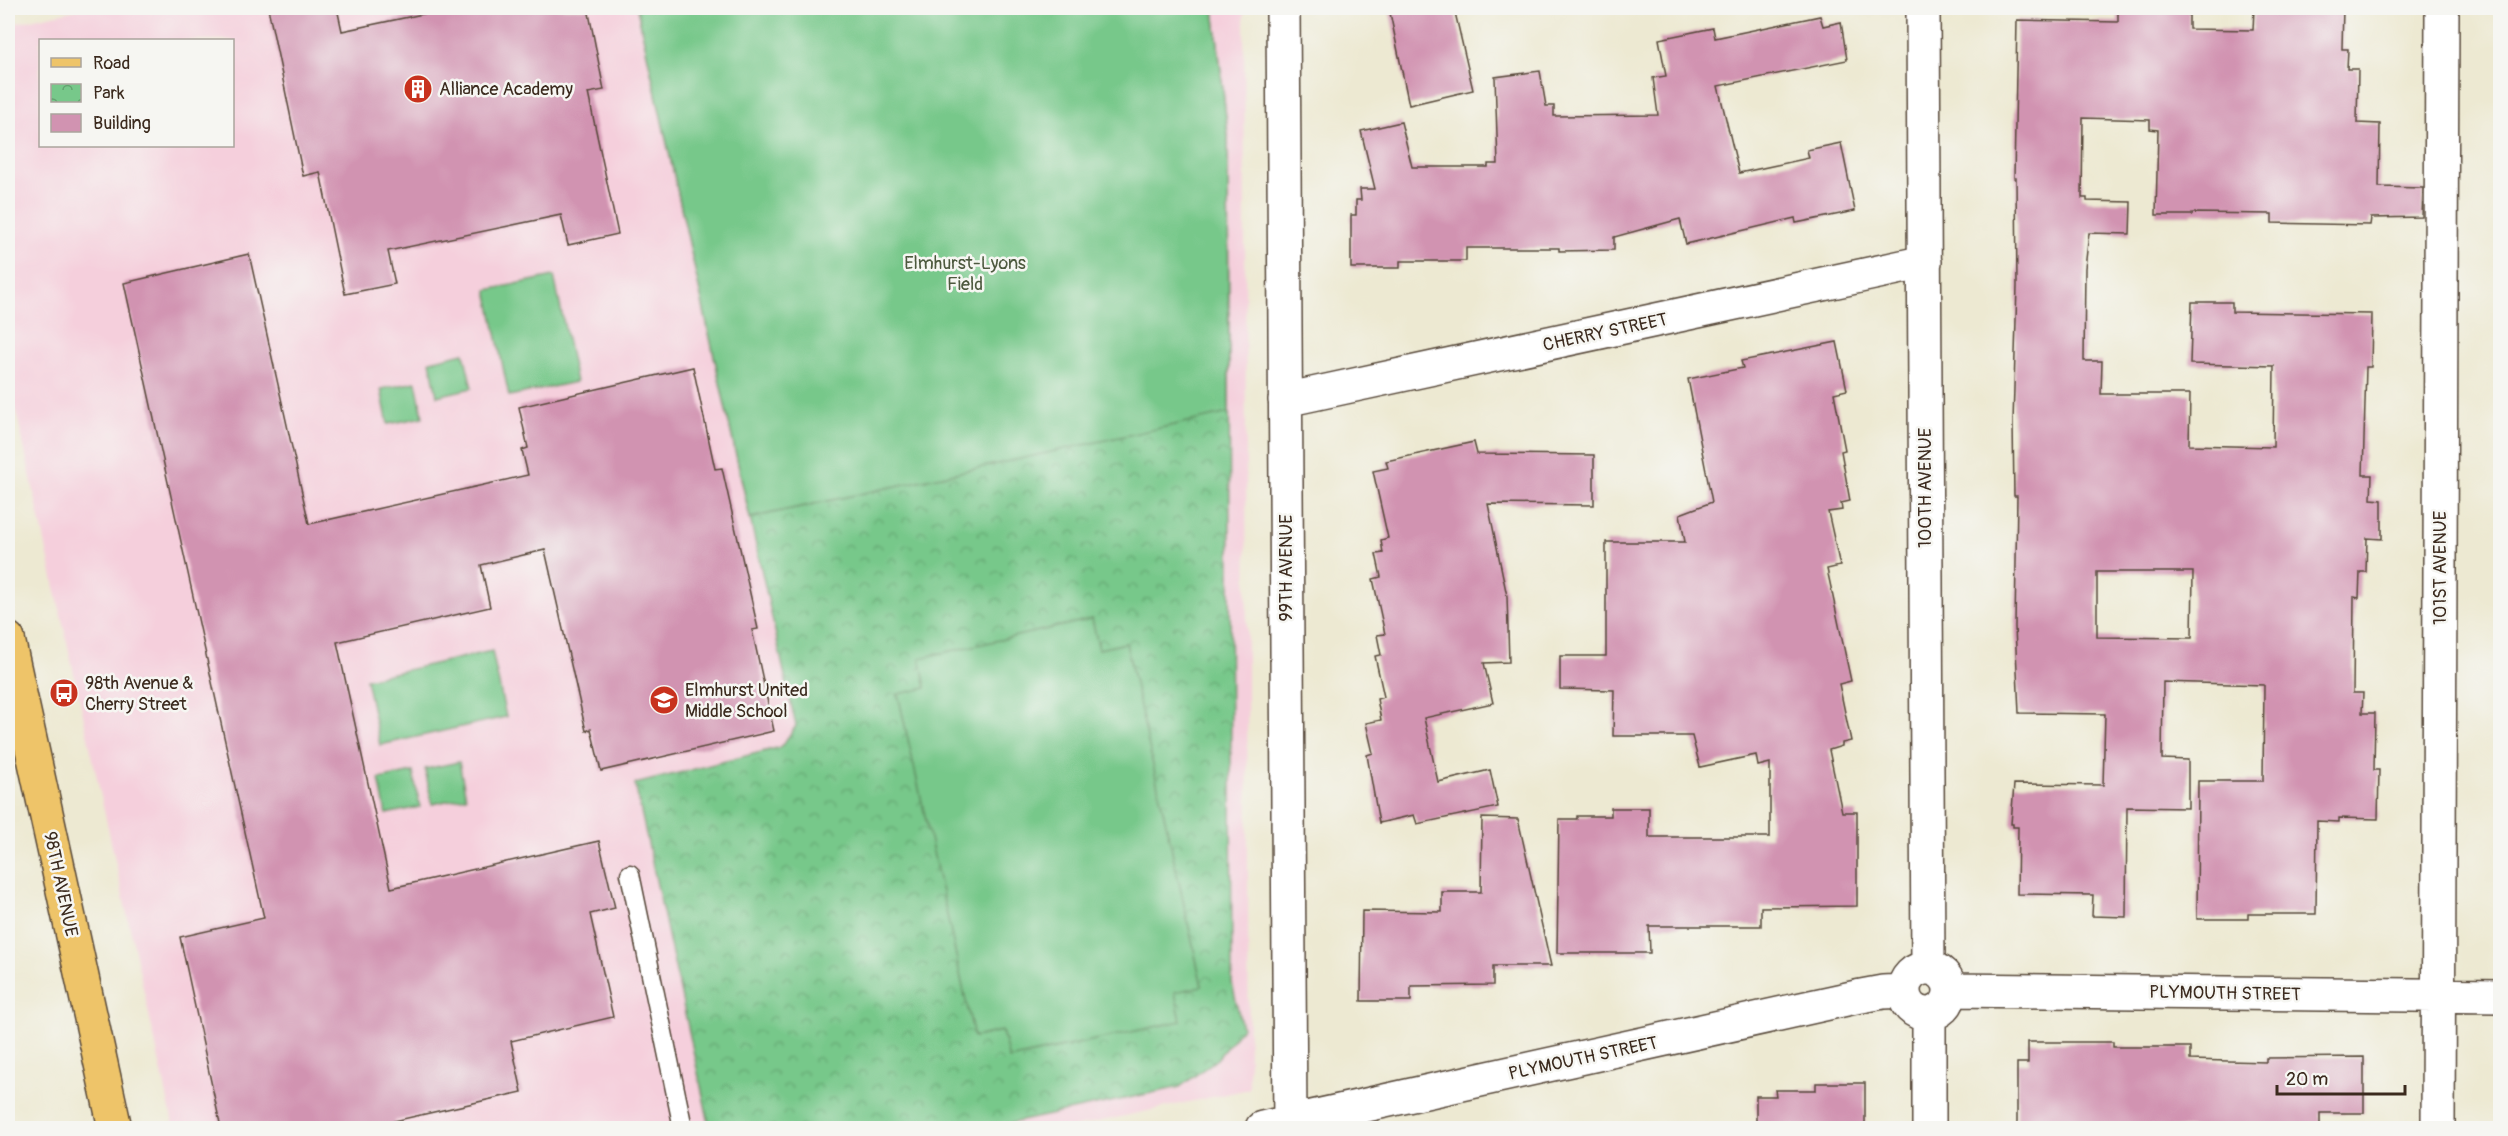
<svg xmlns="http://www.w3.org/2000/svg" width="2508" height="1136" viewBox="0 0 2508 1136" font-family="Pangolin,sans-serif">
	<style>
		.built { fill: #f5cfdc; fill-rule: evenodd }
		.park { fill: url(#park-crowns); stroke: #597954; stroke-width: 1.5 }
		.pitch { fill: #77c88a; stroke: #597954; stroke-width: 1.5 }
		.building { fill: #d193b1; fill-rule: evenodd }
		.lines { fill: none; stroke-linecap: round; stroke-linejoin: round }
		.service-casing { stroke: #564739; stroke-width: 21 }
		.minor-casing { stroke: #564739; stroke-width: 36 }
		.primary-casing { stroke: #564739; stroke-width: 36 }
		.service { stroke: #fff; stroke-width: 18 }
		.minor { stroke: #fff; stroke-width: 33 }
		.primary { stroke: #eec469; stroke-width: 33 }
		.labels { text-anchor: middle; stroke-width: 5; stroke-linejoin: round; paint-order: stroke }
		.poi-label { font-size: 18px; fill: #3b2a1e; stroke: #f6f6f2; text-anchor: start }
		.park-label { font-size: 18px; fill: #4d593e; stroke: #f6f6f2 }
		.street-label { font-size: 18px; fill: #3b2a1e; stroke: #f6f6f2 }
	</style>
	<defs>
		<pattern id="park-crowns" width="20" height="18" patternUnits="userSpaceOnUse" patternTransform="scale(1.5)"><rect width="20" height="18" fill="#77c88a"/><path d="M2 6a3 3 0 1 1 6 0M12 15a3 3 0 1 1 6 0" fill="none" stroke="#63a370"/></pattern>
	</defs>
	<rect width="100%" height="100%" fill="#f6f6f2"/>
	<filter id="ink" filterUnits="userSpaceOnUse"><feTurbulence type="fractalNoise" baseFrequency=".0167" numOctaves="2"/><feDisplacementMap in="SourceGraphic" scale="12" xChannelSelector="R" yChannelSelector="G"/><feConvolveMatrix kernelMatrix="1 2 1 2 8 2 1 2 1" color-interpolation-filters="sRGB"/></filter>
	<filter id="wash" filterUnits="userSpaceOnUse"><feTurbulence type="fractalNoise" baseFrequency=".008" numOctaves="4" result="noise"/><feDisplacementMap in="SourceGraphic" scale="24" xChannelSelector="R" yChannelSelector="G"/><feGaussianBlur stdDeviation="1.35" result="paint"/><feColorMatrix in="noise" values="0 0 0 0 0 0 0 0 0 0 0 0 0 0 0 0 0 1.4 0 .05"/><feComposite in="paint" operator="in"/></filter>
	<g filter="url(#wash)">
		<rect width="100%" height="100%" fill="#ede9d2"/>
		<path class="built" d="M 85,8 L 1244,8 L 1249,1089 L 1069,1128 L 174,1128 L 8,374 L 8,25 ZM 40,40 L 232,40 L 232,146 L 40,146 Z"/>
		<path class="park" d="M 637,8 L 1214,8 L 1228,136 L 1232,983 L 1242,1028 L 1217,1059 L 1180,1087 L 989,1128 L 710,1128 L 635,784 L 781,747 L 796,726 Z"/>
		<path class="pitch" d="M 637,8 L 1214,8 L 1228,136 L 1229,413 L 750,518 Z
			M 554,276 L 576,382 L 509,396 L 487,290 Z
			M 464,353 L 472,388 L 437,396 L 430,361 Z
			M 416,382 L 423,417 L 388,424 L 381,389 Z
			M 1092,619 L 1099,649 L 1126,643 L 1202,986 L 1175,992 L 1181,1021 L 1009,1059 L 1002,1031 L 974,1037 L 898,694 L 926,688 L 920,658 Z
			M 492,651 L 506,717 L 380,745 L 366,679 Z
			M 459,762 L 466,797 L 432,804 L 425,769 Z
			M 413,772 L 420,807 L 386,814 L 379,779 Z"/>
		<g id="blocks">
			<path class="building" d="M 268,8 L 337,8 L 342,31 L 451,8 L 588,8 L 604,90 L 588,93 L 618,234 L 568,245 L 561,215 L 388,251 L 395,284 L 345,294 L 320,172 L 303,176 Z
				M 1389,8 L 1454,8 L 1473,90 L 1409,105 Z
				M 2118,8 L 2189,8 L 2189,29 L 2253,30 L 2254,8 L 2343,8 L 2342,49 L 2348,49 L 2347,69 L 2358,69 L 2357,123 L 2380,124 L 2379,187 L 2423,188 L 2422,217 L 2371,218 L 2370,225 L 2272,223 L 2272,214 L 2192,213 L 2192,215 L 2156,215 L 2158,130 L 2150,129 L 2150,120 L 2083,118 L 2082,198 L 2087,198 L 2087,201 L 2131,202 L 2130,234 L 2089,233 L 2085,268 L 2084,361 L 2102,361 L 2101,394 L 2190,394 L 2189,445 L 2273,447 L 2274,366 L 2190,364 L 2192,302 L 2232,302 L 2232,312 L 2372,314 L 2371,367 L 2366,367 L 2363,475 L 2372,475 L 2371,499 L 2382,500 L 2382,539 L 2367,538 L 2366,572 L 2360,572 L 2359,598 L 2354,597 L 2353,693 L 2363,693 L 2362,713 L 2375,713 L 2374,770 L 2379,770 L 2378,819 L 2339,818 L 2339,822 L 2317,821 L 2316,914 L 2248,914 L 2248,919 L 2197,919 L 2198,781 L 2263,781 L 2264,685 L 2163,682 L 2162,759 L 2188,760 L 2188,808 L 2127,807 L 2126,917 L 2092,916 L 2093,895 L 2017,894 L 2018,827 L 2013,827 L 2013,824 L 2011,824 L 2014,784 L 2103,785 L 2105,714 L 2019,713 L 2015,627 L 2017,496 L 2014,496 L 2013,422 L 2017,286 L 2016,178 L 2014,178 L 2017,20 L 2118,22 ZM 2097,572 L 2193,572 L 2192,638 L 2097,637 Z
				M 1820,16 L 1823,26 L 1841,22 L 1847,60 L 1718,86 L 1739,173 L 1809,158 L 1807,150 L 1841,143 L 1855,211 L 1796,223 L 1795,218 L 1686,244 L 1680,219 L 1614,237 L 1614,250 L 1559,251 L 1559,248 L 1466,248 L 1466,261 L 1400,261 L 1400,268 L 1351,268 L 1351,215 L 1356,215 L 1356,200 L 1361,200 L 1360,189 L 1375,189 L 1361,131 L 1401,122 L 1412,167 L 1488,167 L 1488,164 L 1498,164 L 1495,77 L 1540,71 L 1546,106 L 1554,106 L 1554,116 L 1658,115 L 1653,78 L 1666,76 L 1659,39 L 1713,28 L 1715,38 Z
				M 249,254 L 309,524 L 528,475 L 522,450 L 528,448 L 519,407 L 693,367 L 715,469 L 722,468 L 758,629 L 752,630 L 774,731 L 601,771 L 591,729 L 586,731 L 545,550 L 481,565 L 490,607 L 337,642 L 391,888 L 599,841 L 615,908 L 590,914 L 613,1017 L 511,1041 L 522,1092 L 394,1121 L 396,1128 L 221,1128 L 180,937 L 264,918 L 124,283 Z
				M 1837,342 L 1847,390 L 1834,393 L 1845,450 L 1841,451 L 1850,501 L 1841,503 L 1842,510 L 1828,512 L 1840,566 L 1827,569 L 1851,681 L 1839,684 L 1851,741 L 1842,743 L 1842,746 L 1829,750 L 1842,812 L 1857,812 L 1857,906 L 1761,907 L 1761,926 L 1649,926 L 1650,953 L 1557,953 L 1559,819 L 1577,819 L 1577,816 L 1611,816 L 1611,808 L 1649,808 L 1649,837 L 1770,837 L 1770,763 L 1758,766 L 1756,755 L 1700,767 L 1692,736 L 1613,736 L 1614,690 L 1560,689 L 1560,656 L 1606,656 L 1606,542 L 1685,542 L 1680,514 L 1712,502 L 1688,379 L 1743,368 L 1741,361 Z
				M 1474,442 L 1477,454 L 1594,455 L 1594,505 L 1488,504 L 1507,596 L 1509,662 L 1484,663 L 1493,703 L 1424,718 L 1438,782 L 1490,770 L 1498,807 L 1417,824 L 1414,815 L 1379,823 L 1367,755 L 1373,753 L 1366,723 L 1381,720 L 1377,699 L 1384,697 L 1375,656 L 1381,655 L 1377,635 L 1385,634 L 1373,579 L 1381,577 L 1376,554 L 1383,553 L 1381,540 L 1388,538 L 1373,471 L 1388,468 L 1386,461 Z
				M 1482,818 L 1518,819 L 1551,966 L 1493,966 L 1493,985 L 1411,986 L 1411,1001 L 1361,1001 L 1362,911 L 1442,912 L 1442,892 L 1481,892 Z
				M 2028,1042 L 2113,1042 L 2113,1047 L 2190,1047 L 2190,1060 L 2266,1062 L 2266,1058 L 2364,1057 L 2364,1113 L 2320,1113 L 2320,1128 L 2017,1128 L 2017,1063 L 2028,1063 Z
				M 1816,1083 L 1865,1083 L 1865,1128 L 1756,1128 L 1756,1096 L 1776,1096 L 1775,1090 L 1816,1090 Z"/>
		</g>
	</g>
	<g filter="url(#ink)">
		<use href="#blocks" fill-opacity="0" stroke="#564739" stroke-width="1.5"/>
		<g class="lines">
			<g class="service-casing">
				<path id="service" d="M 630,874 L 683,1128"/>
			</g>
			<g class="minor-casing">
				<path id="minor" d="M 1283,8 L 1290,1128
					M 1923,8 L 1928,968
					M 1285,400 L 1925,262
					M1904 991a23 23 0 1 1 46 0a23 23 0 1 1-46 0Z
					M 1950,990 L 2500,996
					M 1929,1014 L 1929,1128
					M 1262,1128 L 1856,997 L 1883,992 L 1904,991
					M 2438,1128 L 2442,8"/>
			</g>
			<g class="primary-casing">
				<path id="primary" d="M 8,639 L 115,1128"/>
			</g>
			<use href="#service" class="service"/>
			<use href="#minor" class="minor"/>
			<use href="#primary" class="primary"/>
		</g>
	</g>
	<defs>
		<g id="building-disc" transform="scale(1.5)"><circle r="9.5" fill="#c8321e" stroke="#f6f6f2"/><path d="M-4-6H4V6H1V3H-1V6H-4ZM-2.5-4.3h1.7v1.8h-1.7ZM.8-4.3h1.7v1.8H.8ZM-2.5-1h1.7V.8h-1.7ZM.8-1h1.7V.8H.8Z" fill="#fff"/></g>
		<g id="bus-disc" transform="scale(1.5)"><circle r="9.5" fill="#c8321e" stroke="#f6f6f2"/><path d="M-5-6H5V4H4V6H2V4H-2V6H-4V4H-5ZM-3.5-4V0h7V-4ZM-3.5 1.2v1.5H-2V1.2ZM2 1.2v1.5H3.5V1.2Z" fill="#fff"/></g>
		<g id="school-disc" transform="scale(1.5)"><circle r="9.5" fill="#c8321e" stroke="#f6f6f2"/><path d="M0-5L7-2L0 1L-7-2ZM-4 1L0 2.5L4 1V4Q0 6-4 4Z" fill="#fff"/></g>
	</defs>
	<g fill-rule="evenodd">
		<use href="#building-disc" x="418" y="89"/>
		<use href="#bus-disc" x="64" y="693"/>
		<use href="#school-disc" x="664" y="700"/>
	</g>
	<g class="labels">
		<g class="poi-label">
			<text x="439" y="95">Alliance Academy</text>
			<text x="85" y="689">98th Avenue &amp;<tspan x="85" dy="21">Cherry Street</tspan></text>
			<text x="685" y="696">Elmhurst United<tspan x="685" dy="21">Middle School</tspan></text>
		</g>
		<g class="park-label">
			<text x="965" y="269">Elmhurst-Lyons<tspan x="965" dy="21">Field</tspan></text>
		</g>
		<g class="street-label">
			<text transform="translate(1605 332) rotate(-12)" y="6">CHERRY STREET</text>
			<text transform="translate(1925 488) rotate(-90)" y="6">100TH AVENUE</text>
			<text transform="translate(1286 568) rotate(-90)" y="6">99TH AVENUE</text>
			<text transform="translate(2440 568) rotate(-90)" y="6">101ST AVENUE</text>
			<text transform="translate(61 884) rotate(78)" y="6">98TH AVENUE</text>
			<text transform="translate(2225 993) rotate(1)" y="6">PLYMOUTH STREET</text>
			<text transform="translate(1583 1058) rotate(-12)" y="6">PLYMOUTH STREET</text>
		</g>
	</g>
	<rect width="2508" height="1136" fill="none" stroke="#f6f6f2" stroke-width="30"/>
	<rect x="39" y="39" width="195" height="108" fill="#f6f6f2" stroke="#aba49d" stroke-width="1.5"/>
	<rect x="51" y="58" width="30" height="9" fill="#eec469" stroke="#aba49d" stroke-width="1.5"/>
	<text x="93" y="69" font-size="18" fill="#3b2a1e">Road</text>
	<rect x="51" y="84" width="30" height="18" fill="url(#park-crowns)" stroke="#aba49d" stroke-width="1.5"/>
	<text x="93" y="99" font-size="18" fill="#3b2a1e">Park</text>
	<rect x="51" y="114" width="30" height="18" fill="#d193b1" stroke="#aba49d" stroke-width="1.5"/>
	<text x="93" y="129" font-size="18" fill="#3b2a1e">Building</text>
	<path d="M2277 1085v9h128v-9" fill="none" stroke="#3b2a1e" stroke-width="3"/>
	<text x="2286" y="1085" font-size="18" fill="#3b2a1e" stroke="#f6f6f2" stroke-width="4.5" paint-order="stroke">20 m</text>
</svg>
